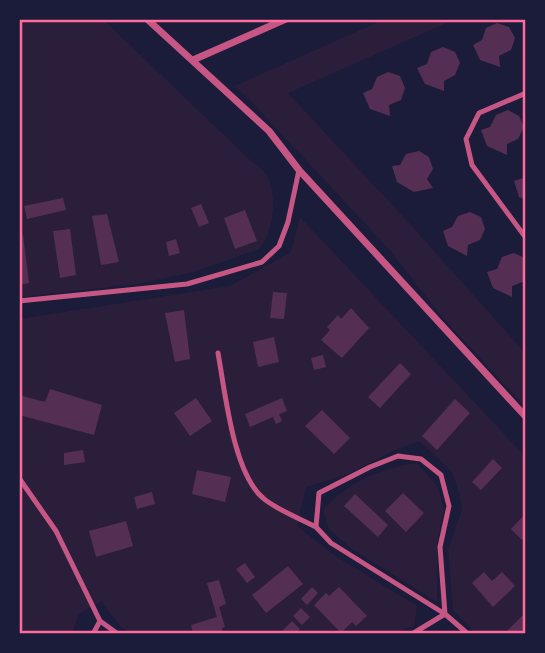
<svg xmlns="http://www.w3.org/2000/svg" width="545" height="653" viewBox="0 0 545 653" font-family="'Fira Sans Condensed',sans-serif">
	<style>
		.green { fill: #2a1e3b }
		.building { fill: #542f53 }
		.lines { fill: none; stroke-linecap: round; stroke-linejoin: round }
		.service { stroke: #c65784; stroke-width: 5 }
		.minor { stroke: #c65784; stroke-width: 7 }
		.neatline { fill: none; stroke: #ff6b9d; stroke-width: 2.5 }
	</style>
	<rect width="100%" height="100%" fill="#1b1b3a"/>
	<path class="green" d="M 19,19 L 103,19 L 250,160 C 256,165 267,173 269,180 C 277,201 273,233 259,249 L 194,272 L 138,284 L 19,297 Z
		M 385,19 L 456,19 L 288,93 L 410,224 L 526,354 L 526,408 L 442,317 L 388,248 L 252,102 L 234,86 Z
		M 300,217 L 526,457 L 526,634 L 476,634 L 453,610 L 448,550 L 462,509 L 459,492 L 452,472 L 419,441 L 393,451 L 348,474 L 306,487 L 297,526 L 337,557 L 417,606 L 414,626 L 390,634 L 131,634 L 121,627 L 101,601 L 79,614 L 72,634 L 19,634 L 19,319 L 230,286 L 291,252 Z
		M 417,463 L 438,487 L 444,510 L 437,544 L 437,602 L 352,549 L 329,529 L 323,510 C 347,482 382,468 417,463 Z"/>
	<path class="building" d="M 497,23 L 509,27 L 515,38 L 511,50 L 499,56 L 500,67 L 480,60 L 473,45 L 482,40 L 486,28 Z
		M 443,47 L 455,52 L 460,63 L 455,75 L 444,81 L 444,91 L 425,84 L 417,68 L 427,64 L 431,52 Z
		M 388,72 L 400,76 L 405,88 L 401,100 L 389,105 L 390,116 L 370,109 L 363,93 L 372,89 L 377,77 Z
		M 508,110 L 519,116 L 524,127 L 518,139 L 507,144 L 507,155 L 487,146 L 481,130 L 490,127 L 496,115 Z
		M 419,151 L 429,157 L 433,169 L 427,179 L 433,188 L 414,192 L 397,182 L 392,166 L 400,165 L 406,154 Z
		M 526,172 L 526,200 L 519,197 L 514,181 L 523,178 Z
		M 63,198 L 66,210 L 27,219 L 24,206 Z
		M 201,204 L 209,223 L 199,227 L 191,208 Z
		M 245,210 L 257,241 L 235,249 L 224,218 Z
		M 470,212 L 481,217 L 485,229 L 480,240 L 468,245 L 467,256 L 448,246 L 443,231 L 452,227 L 458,216 Z
		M 107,214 L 119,262 L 101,265 L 92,216 Z
		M 70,229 L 76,275 L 60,278 L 53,231 Z
		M 19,235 L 23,235 L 29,283 L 19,285 Z
		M 176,239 L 180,253 L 169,256 L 166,242 Z
		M 514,253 L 525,258 L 526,279 L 525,281 L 512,286 L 512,297 L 493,288 L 487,272 L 497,269 L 502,257 Z
		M 273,292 L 287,293 L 284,319 L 270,318 Z
		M 351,308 L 369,328 L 342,358 L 321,340 L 330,330 L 327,327 L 338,315 L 341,319 Z
		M 184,310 L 190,359 L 175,362 L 165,313 Z
		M 274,337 L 279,362 L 258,367 L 253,342 Z
		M 323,355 L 326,367 L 314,370 L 311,358 Z
		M 400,363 L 411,374 L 380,408 L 368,397 Z
		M 50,389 L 102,405 L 94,435 L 19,415 L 19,395 L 45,402 Z
		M 196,398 L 212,421 L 190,436 L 174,413 Z
		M 282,398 L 287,411 L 279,414 L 282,421 L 276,424 L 273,417 L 250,427 L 245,414 Z
		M 455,399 L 470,413 L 437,450 L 422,436 Z
		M 322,410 L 350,438 L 334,454 L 305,426 Z
		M 83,450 L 85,462 L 64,465 L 64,453 Z
		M 493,459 L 502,468 L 481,490 L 472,482 Z
		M 197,470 L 231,477 L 225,502 L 192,494 Z
		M 152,492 L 155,504 L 137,509 L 134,497 Z
		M 403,493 L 424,513 L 406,532 L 385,511 Z
		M 355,494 L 388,525 L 378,537 L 344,506 Z
		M 526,513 L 526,536 L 522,540 L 511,529 Z
		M 126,521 L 133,546 L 96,557 L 89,531 Z
		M 245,563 L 255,577 L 247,583 L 236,569 Z
		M 288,566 L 303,584 L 266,613 L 252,595 Z
		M 484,572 L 492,581 L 502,572 L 515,586 L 493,607 L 472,583 Z
		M 219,580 L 226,604 L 219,607 L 225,627 L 222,628 L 223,634 L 193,634 L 191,625 L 217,617 L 207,583 Z
		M 312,587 L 318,593 L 307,605 L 301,599 Z
		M 339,587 L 367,616 L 356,626 L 352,622 L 341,633 L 314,605 L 326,593 L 329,596 Z
		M 301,608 L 310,617 L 302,625 L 293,616 Z
		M 526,612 L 526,634 L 504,634 Z
		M 292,621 L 300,629 L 296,634 L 279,634 Z"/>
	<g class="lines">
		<path class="service" d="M 526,93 L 479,113 L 466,139 L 472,165 L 526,238
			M 19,301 L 187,284 L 262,262 L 279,246 L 288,222 L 299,170
			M 218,353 C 225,391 233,473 263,498 C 275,509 301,519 316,527
			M 398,456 L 421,459 L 441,475 L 449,506 L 440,547 L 445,614 L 331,543 L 316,527 L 319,493 L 370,467 Z
			M 19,478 L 56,531 L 100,621 L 118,634
			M 93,634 L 100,621
			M 412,634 L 445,614 L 468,634"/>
		<path class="minor" d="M 147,19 L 269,131 L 299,170 L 526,417
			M 193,60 L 286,19"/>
	</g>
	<rect width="545" height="653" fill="none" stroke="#1b1b3a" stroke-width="42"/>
	<rect x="21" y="21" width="503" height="611" class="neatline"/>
</svg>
